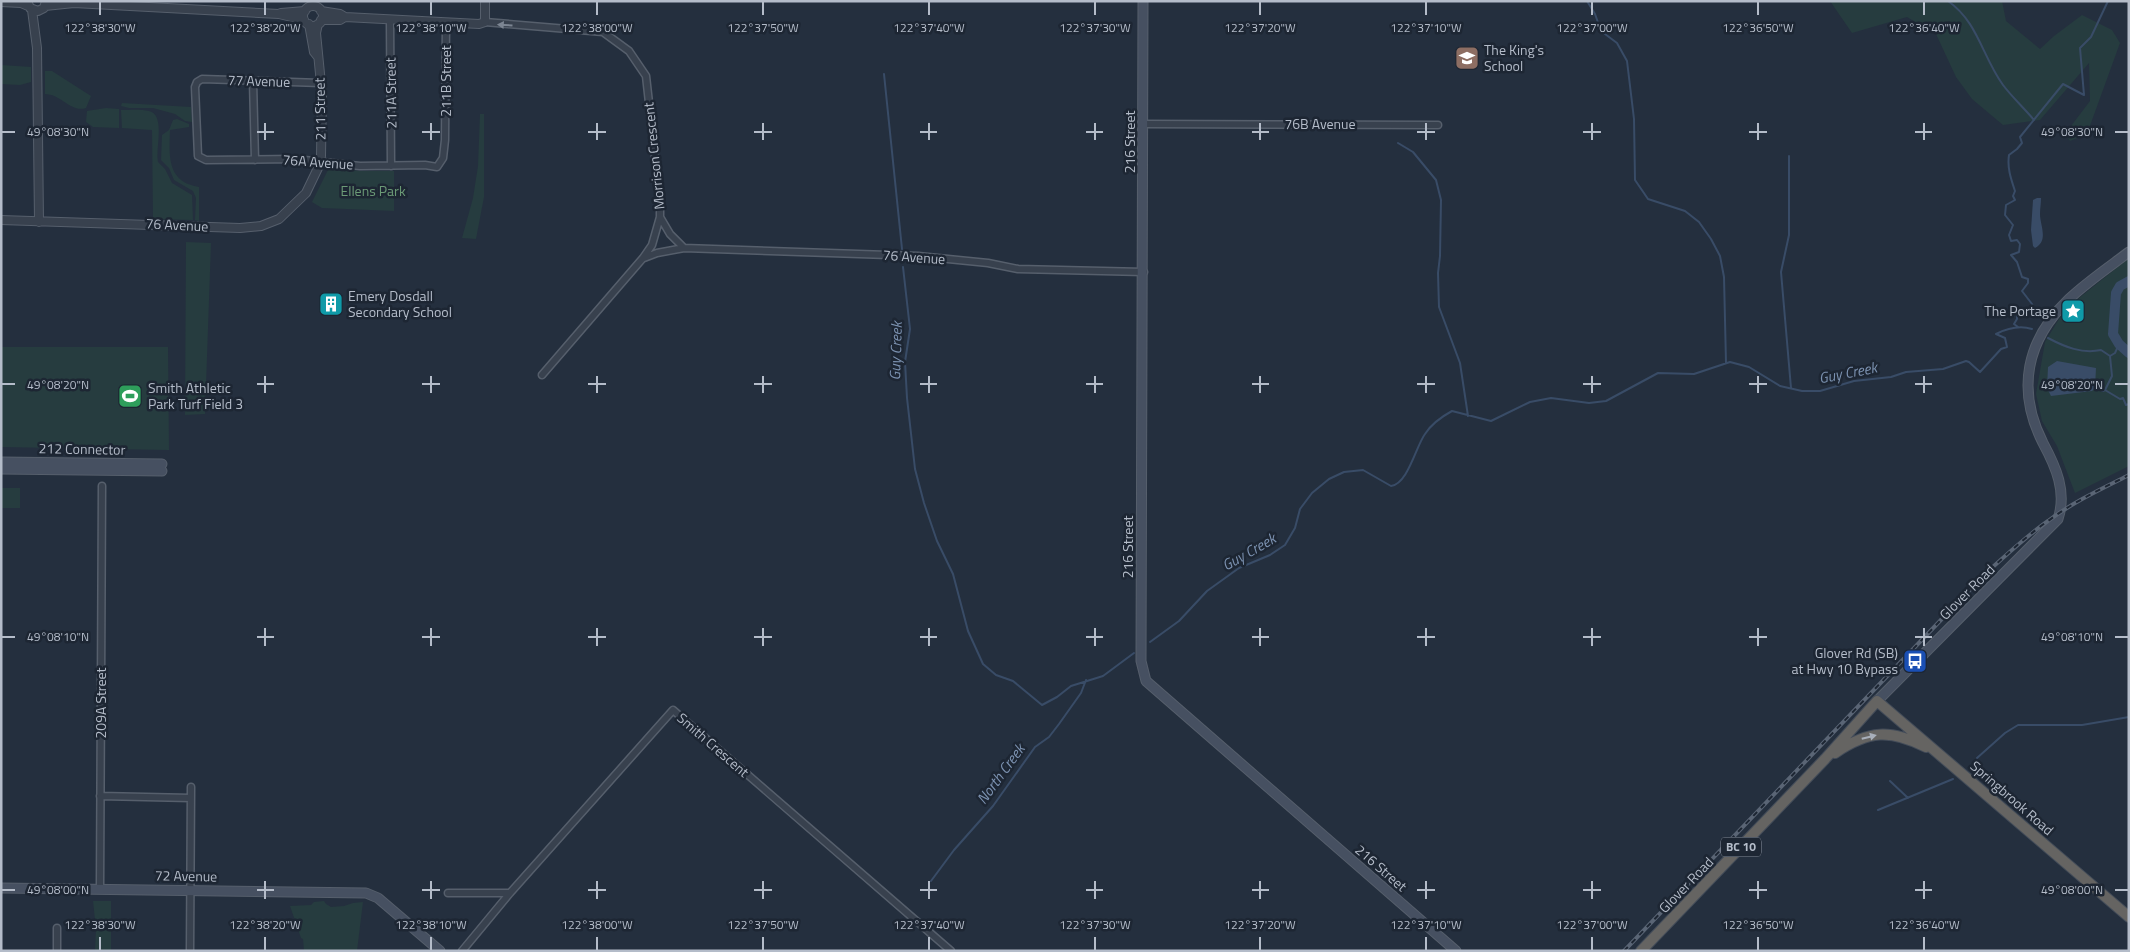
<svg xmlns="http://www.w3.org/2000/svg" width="2130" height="952" viewBox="0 0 2130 952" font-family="'Titillium Web',sans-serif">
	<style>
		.green { fill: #263c3f }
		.water { fill: #394c67 }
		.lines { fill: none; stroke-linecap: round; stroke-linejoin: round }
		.stream { stroke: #394c67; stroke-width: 2 }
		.river { stroke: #394c67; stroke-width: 10 }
		.minor-casing { stroke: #565f6c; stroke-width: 9 }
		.tertiary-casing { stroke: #565f6c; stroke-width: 10 }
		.secondary-casing { stroke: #565f6c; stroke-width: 11 }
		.trunk-casing { stroke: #434c59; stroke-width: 12 }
		.minor { stroke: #38414e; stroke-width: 6 }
		.tertiary { stroke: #38414e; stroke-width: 8 }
		.secondary { stroke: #465061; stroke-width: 9 }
		.trunk { stroke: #656462; stroke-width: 10 }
		.rail-casing { stroke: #5a6575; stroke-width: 4 }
		.rail { stroke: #1d2633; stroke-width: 2; stroke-dasharray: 5.5; stroke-linecap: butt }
		.oneway { fill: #7c8592 }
		.oneway2 { fill: #a8afba }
		.ticks { fill: none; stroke: #b4bcc9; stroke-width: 2 }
		.labels { text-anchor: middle; stroke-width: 5; stroke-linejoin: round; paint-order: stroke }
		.shield { fill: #1d2633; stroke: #878f9c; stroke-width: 1 }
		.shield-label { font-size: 12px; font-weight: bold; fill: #b4bcc9 }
		.poi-label { font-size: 14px; fill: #b4bcc9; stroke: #1d2633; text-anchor: start }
		.street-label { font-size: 14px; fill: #b4bcc9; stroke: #1d2633 }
		.park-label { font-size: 14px; fill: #6b9a76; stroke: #1d2633 }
		.water-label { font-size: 15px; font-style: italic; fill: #7c92b1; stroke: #1d2633 }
		.ticks-label { font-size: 12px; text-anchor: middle; fill: #b4bcc9; stroke: #1d2633; stroke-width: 5; stroke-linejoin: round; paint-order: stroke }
	</style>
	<rect width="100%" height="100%" fill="#242f3e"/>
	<path class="green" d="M 1830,1 L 2002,1 L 2006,21 L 2040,49 L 2054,36 L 2082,15 L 2112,30 L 2120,43 L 2087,134 L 2070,141 L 2065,134 L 2090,101 L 2089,63 L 2040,120 L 2003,125 L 1972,99 L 1956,77 L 1936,34 L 1907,17 L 1852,33 Z
		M 1,65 L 31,67 L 31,82 L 20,85 L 1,84 Z
		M 45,71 L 52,71 L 91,96 L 86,108 C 71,113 61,94 45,94 Z
		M 122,103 L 191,107 L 192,122 L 185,121 L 175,114 L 153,108 L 129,108 L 121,106 Z
		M 106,108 L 119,109 L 119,128 L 93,127 L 86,122 L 87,111 Z
		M 121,110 C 129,110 141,109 149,111 C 166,115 155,149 158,162 L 165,169 L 172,183 L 192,195 L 193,220 L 153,219 L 152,130 L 122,128 Z
		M 480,114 L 484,114 L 484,197 L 476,239 L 462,238 L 473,198 L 478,166 Z
		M 177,119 L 189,124 L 189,127 L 170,130 C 169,157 167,182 199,187 L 199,221 L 195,220 L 196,198 L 193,191 L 174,180 L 169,168 L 161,160 L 162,135 L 169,130 L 173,120 Z
		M 329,168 L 361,171 L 394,171 L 394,211 L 322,208 L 312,202 Z
		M 186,242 L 211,243 L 205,414 L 185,415 Z
		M 2129,258 L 2129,466 L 2075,493 L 2057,446 L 2042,421 L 2036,394 L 2045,342 L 2059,319 L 2079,298 Z
		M 1,347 L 168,347 L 169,450 L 1,447 Z
		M 1,488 L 20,488 L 20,508 L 1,508 Z
		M 93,901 L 111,901 L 111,951 L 95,951 L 96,929 Z
		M 324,901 L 326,904 L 331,907 L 344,906 L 353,903 L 363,902 L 357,951 L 304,951 L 303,939 L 301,938 L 290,906 L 311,905 L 314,902 Z"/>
	<path class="water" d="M 2037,198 L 2041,198 C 2041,203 2040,209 2040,214 C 2040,225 2049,241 2035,248 L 2033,246 L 2031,230 L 2033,200 Z
		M 2057,361 L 2096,368 L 2095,388 L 2092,391 L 2051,396 L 2047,388 L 2048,367 Z"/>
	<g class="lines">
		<path class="stream" d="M 1587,1 L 1595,14 L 1601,31 L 1617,43 L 1627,61 L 1634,119 L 1635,180 L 1648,199 L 1685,211 L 1699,222 L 1711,239 L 1720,256 L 1724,277 L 1726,363
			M 1948,1 C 1978,22 1982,56 2003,85 C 2012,97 2024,108 2034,120
			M 884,74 L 902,249
			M 1398,143 L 1413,152 L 1436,180 L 1441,200 L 1440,256 L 1438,273 L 1439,307 L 1460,363 L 1468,416
			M 1789,156 L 1789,235 L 1781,272 L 1791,388
			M 903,267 L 910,329 L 905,362 L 907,398 L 915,469 L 924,503 L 937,541 L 953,574 L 968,631 L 983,664 L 996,675 L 1013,681 L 1042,705 L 1057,697 L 1071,686 L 1103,676 L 1134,653
			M 2018,327 L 2014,324 L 2017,319 L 2017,312 L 2021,310 L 2028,314 L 2035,312 L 2032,304 L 2022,291 L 2028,283 L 2028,279 L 2022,277 L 2017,262 L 2011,255 L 2019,252 L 2020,244 L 2017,240 L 2011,241 L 2009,235 L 2013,225 L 2005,215 L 2006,205 L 2015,200 L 2013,196 L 2015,191 C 2011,179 2007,168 2009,155 L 2017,149 L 2022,143 L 2020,137 L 2063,84 L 2084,95 L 2080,48 L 2091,37 L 2108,1
			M 2048,338 C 2065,347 2082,354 2101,350 L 2110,356 L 2112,376 L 2105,390 L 2120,399 L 2123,398 L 2126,405 L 2129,404
			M 2110,356 L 2115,353 L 2119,344
			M 2095,388 L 2103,391 L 2105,390
			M 1150,642 L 1179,621 L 1207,591 L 1239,568 L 1270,555 L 1285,545 L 1295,528 L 1300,509 L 1312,493 L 1329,479 L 1344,472 L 1363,470 L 1391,486 C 1408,484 1416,446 1425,434 C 1432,423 1441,417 1452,411 L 1491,421 L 1530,402 L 1551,398 L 1589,403 L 1606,401 L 1658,373 L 1694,374 L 1730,362 L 1749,367 L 1780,386 L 1802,391 L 1820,391 L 1854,381 L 1891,377 L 1906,372 L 1943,369 L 1966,361 L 1969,362 L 1980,372 L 2001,349 L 2007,347 L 2005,338 L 1996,334 C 2008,328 2019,325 2032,329
			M 1977,758 L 2005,733 L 2018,725 L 2082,725 L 2129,717
			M 1890,781 L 1908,798
			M 1878,810 L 1953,779
			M 931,881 L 954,850 L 993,806 L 1035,747 L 1049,737 L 1059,724 L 1081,693 L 1086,680"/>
		<path class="river" d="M 2129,281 L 2120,286 L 2116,293 L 2113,334 L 2119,344 L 2129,353"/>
		<g class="minor-casing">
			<path id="minor" d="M 390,20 L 391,166
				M 485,22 L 603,32 L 629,51 L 646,76 L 660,201 L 660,217 L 652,245 L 643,258 L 542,375
				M 253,81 L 255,160
				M 321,83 L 202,79 L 197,82 L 195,87 L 198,156 L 206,160 L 295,159 L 360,166 L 425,165 L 437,167 L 443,158 L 445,140 L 446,23
				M 1143,124 L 1438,125
				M 660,217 L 670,234 L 684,248
				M 644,258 L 657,253 L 684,248 L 918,256 L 988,263 L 1018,269 L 1144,272
				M 100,796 L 191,798
				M 100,889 L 102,486
				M 448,893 L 510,893
				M 57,951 L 57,928
				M 190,951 L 191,787
				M 462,951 L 510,893 L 673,710 L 951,951"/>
		</g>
		<g class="tertiary-casing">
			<path id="tertiary" d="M 27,1 L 30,8 L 38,11 L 44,8 L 46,1
				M 1,2 L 21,3 L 28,6
				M 45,6 L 74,3 L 279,14 L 304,20
				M303 16a10 10 0 1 1 20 0a10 10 0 1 1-20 0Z
				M 32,10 L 37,48 L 39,222
				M 321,11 L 340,14 L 345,17 L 479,24 L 485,22 L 485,1
				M 281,13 L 305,11
				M 321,20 L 340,20 L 345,17
				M 309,24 L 314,52 L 318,57
				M 1,220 L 240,228 L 261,226 L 279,219 L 306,193 L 318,168 L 321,156 L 322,94 L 316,33 L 318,24"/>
		</g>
		<g class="secondary-casing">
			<path id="secondary" d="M 1143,1 L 1141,661 L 1146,681 L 1456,951
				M 1,462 L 162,464
				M 1,469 L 162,471
				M 1877,701 L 2058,519 C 2067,492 2056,467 2043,443 C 2016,390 2026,340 2069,299 C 2087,282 2109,267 2129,252
				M 1,888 L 366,893 L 378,898 L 440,951"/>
		</g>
		<g class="trunk-casing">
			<path id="trunk" d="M 1835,753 C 1869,730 1890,729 1926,747
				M 1641,951 L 1825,759 L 1877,701 L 2129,917"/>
		</g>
		<use href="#minor" class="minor"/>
		<use href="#tertiary" class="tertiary"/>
		<use href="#secondary" class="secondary"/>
		<use href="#trunk" class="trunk"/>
		<g class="rail-casing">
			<path id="rail" d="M 1624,951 L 1983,576 C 2004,557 2025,537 2048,521 C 2073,502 2101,489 2129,475"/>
		</g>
		<use href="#rail" class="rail"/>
	</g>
	<defs><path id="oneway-solid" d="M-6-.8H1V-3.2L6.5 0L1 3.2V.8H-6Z" transform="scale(1.25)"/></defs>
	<use class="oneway" href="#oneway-solid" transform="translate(505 25) rotate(-176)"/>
	<use class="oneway2" href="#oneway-solid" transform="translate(1869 737) rotate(-14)"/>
	<path class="ticks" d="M 100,2 L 100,15M 265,2 L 265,15M 431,2 L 431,15M 597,2 L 597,15M 763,2 L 763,15M 929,2 L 929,15M 1095,2 L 1095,15M 1260,2 L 1260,15M 1426,2 L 1426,15M 1592,2 L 1592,15M 1758,2 L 1758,15M 1924,2 L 1924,15M 265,123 L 265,140M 431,123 L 431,140M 597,123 L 597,140M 763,123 L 763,140M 929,123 L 929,140M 1095,123 L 1095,140M 1260,123 L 1260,140M 1426,123 L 1426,140M 1592,123 L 1592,140M 1758,123 L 1758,140M 1924,123 L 1924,140M 2,132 L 15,132M 257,132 L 274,132M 422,132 L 440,132M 588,132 L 606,132M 754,132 L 772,132M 920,132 L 937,132M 1086,132 L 1103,132M 1252,132 L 1269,132M 1417,132 L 1435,132M 1583,132 L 1601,132M 1749,132 L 1767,132M 1915,132 L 1932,132M 2115,132 L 2128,132M 265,376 L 265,393M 431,376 L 431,393M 597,376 L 597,393M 763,376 L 763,393M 929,376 L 929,393M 1095,376 L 1095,393M 1260,376 L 1260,393M 1426,376 L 1426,393M 1592,376 L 1592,393M 1758,376 L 1758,393M 1924,376 L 1924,393M 2,384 L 15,384M 257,384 L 274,384M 422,384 L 440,384M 588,384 L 606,384M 754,384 L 772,384M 920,384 L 937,384M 1086,384 L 1103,384M 1252,384 L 1269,384M 1417,384 L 1435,384M 1583,384 L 1601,384M 1749,384 L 1767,384M 1915,384 L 1932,384M 2115,384 L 2128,384M 265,628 L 265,646M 431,628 L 431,646M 597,628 L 597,646M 763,628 L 763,646M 929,628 L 929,646M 1095,628 L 1095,646M 1260,628 L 1260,646M 1426,628 L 1426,646M 1592,628 L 1592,646M 1758,628 L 1758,646M 1924,628 L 1924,646M 2,637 L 15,637M 257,637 L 274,637M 422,637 L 440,637M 588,637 L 606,637M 754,637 L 772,637M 920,637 L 937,637M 1086,637 L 1103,637M 1252,637 L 1269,637M 1417,637 L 1435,637M 1583,637 L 1601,637M 1749,637 L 1767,637M 1915,637 L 1932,637M 2115,637 L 2128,637M 265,881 L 265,899M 431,881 L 431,899M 597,881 L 597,899M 763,881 L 763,899M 929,881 L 929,899M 1095,881 L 1095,899M 1260,881 L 1260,899M 1426,881 L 1426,899M 1592,881 L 1592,899M 1758,881 L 1758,899M 1924,881 L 1924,899M 2,890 L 15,890M 257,890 L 274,890M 422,890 L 440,890M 588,890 L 606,890M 754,890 L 772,890M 920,890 L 937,890M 1086,890 L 1103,890M 1252,890 L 1269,890M 1417,890 L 1435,890M 1583,890 L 1601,890M 1749,890 L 1767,890M 1915,890 L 1932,890M 2115,890 L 2128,890M 100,937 L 100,950M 265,937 L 265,950M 431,937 L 431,950M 597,937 L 597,950M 763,937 L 763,950M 929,937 L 929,950M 1095,937 L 1095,950M 1260,937 L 1260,950M 1426,937 L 1426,950M 1592,937 L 1592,950M 1758,937 L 1758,950M 1924,937 L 1924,950"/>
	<defs>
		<g id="school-square" transform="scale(1.25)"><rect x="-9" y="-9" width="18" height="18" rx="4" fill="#8d6e63" stroke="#1d2633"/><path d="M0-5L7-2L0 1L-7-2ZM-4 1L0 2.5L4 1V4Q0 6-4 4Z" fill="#fff"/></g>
		<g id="building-square" transform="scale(1.25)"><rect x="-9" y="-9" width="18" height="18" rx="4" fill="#0f9aa8" stroke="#1d2633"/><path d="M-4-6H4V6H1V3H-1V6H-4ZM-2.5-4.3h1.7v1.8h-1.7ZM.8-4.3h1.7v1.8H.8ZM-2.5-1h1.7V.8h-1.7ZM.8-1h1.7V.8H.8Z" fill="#fff"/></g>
		<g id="sight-square" transform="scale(1.25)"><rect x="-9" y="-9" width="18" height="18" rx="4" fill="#0f9aa8" stroke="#1d2633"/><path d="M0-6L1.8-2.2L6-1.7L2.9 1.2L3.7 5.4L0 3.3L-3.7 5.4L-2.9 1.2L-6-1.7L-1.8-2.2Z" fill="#fff"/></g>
		<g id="stadium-square" transform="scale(1.25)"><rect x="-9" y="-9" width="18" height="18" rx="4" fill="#2e9e5b" stroke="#1d2633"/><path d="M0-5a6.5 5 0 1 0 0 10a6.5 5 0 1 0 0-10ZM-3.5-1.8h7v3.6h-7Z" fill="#fff"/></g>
		<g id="bus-square" transform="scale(1.25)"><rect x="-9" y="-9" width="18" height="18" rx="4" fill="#1a4fb4" stroke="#1d2633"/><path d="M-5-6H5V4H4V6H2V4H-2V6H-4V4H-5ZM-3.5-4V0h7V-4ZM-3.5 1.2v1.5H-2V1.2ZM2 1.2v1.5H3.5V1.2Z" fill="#fff"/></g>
	</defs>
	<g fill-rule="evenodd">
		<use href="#school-square" x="1467" y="58"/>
		<use href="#building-square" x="331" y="304"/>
		<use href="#sight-square" x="2073" y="311"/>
		<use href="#stadium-square" x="130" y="396"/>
		<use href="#bus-square" x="1915" y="661"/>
	</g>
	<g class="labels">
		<rect class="shield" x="1721" y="837.5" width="40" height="19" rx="4"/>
		<g class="shield-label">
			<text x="1741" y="851">BC 10</text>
		</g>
		<g class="poi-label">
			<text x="1484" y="55">The King's<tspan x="1484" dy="16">School</tspan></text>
			<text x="348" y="301">Emery Dosdall<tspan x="348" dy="16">Secondary School</tspan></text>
			<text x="2056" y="316" text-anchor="end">The Portage</text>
			<text x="148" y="393">Smith Athletic<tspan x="148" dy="16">Park Turf Field 3</tspan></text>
			<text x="1898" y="658" text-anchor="end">Glover Rd (SB)<tspan x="1898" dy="16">at Hwy 10 Bypass</tspan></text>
		</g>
		<g class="street-label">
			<text transform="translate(259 81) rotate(2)" y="5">77 Avenue</text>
			<text transform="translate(446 81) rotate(-90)" y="5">211B Street</text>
			<text transform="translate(391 93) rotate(-91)" y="5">211A Street</text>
			<text transform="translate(320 109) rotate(-91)" y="5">211 Street</text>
			<text x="1320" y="129">76B Avenue</text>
			<text transform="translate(1130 142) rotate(-90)" y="5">216 Street</text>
			<text transform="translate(654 156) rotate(-96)" y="5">Morrison Crescent</text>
			<text transform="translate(318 162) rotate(4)" y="5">76A Avenue</text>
			<text transform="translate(177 225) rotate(3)" y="5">76 Avenue</text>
			<text transform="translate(914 257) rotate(4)" y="5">76 Avenue</text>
			<text transform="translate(82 449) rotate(1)" y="5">212 Connector</text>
			<text transform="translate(1128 547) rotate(-90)" y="5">216 Street</text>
			<text transform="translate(1967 592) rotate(-45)" y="5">Glover Road</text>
			<text transform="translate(101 703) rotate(-90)" y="5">209A Street</text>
			<text transform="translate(713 745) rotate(41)" y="5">Smith Crescent</text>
			<text transform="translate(2012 798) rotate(41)" y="5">Springbrook Road</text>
			<text transform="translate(1381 868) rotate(41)" y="5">216 Street</text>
			<text transform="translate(186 876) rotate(1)" y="5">72 Avenue</text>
			<text transform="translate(1686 885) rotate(-46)" y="5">Glover Road</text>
		</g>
		<g class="park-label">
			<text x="373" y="196">Ellens Park</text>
		</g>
		<g class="water-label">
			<text transform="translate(896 351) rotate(-88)" y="5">Guy Creek</text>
			<text transform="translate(1848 373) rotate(-11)" y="5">Guy Creek</text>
			<text transform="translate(1249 552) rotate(-30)" y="5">Guy Creek</text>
			<text transform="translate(1001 774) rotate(-54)" y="5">North Creek</text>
		</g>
	</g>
	<g class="ticks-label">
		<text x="100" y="32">122°38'30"W</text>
		<text x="265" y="32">122°38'20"W</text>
		<text x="431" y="32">122°38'10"W</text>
		<text x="597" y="32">122°38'00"W</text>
		<text x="763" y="32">122°37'50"W</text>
		<text x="929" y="32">122°37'40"W</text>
		<text x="1095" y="32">122°37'30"W</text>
		<text x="1260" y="32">122°37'20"W</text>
		<text x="1426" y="32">122°37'10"W</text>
		<text x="1592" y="32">122°37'00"W</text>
		<text x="1758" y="32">122°36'50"W</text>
		<text x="1924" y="32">122°36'40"W</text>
		<text x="58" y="136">49°08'30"N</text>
		<text x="2072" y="136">49°08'30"N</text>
		<text x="58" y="389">49°08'20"N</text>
		<text x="2072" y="389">49°08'20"N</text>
		<text x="58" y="641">49°08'10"N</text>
		<text x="2072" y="641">49°08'10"N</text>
		<text x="58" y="894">49°08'00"N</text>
		<text x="2072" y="894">49°08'00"N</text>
		<text x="100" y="929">122°38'30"W</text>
		<text x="265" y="929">122°38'20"W</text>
		<text x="431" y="929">122°38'10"W</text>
		<text x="597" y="929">122°38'00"W</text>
		<text x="763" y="929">122°37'50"W</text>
		<text x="929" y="929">122°37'40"W</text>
		<text x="1095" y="929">122°37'30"W</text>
		<text x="1260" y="929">122°37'20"W</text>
		<text x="1426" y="929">122°37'10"W</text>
		<text x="1592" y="929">122°37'00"W</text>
		<text x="1758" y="929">122°36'50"W</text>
		<text x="1924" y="929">122°36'40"W</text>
	</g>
	<rect width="2130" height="952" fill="none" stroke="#b4bcc9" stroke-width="5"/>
</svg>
